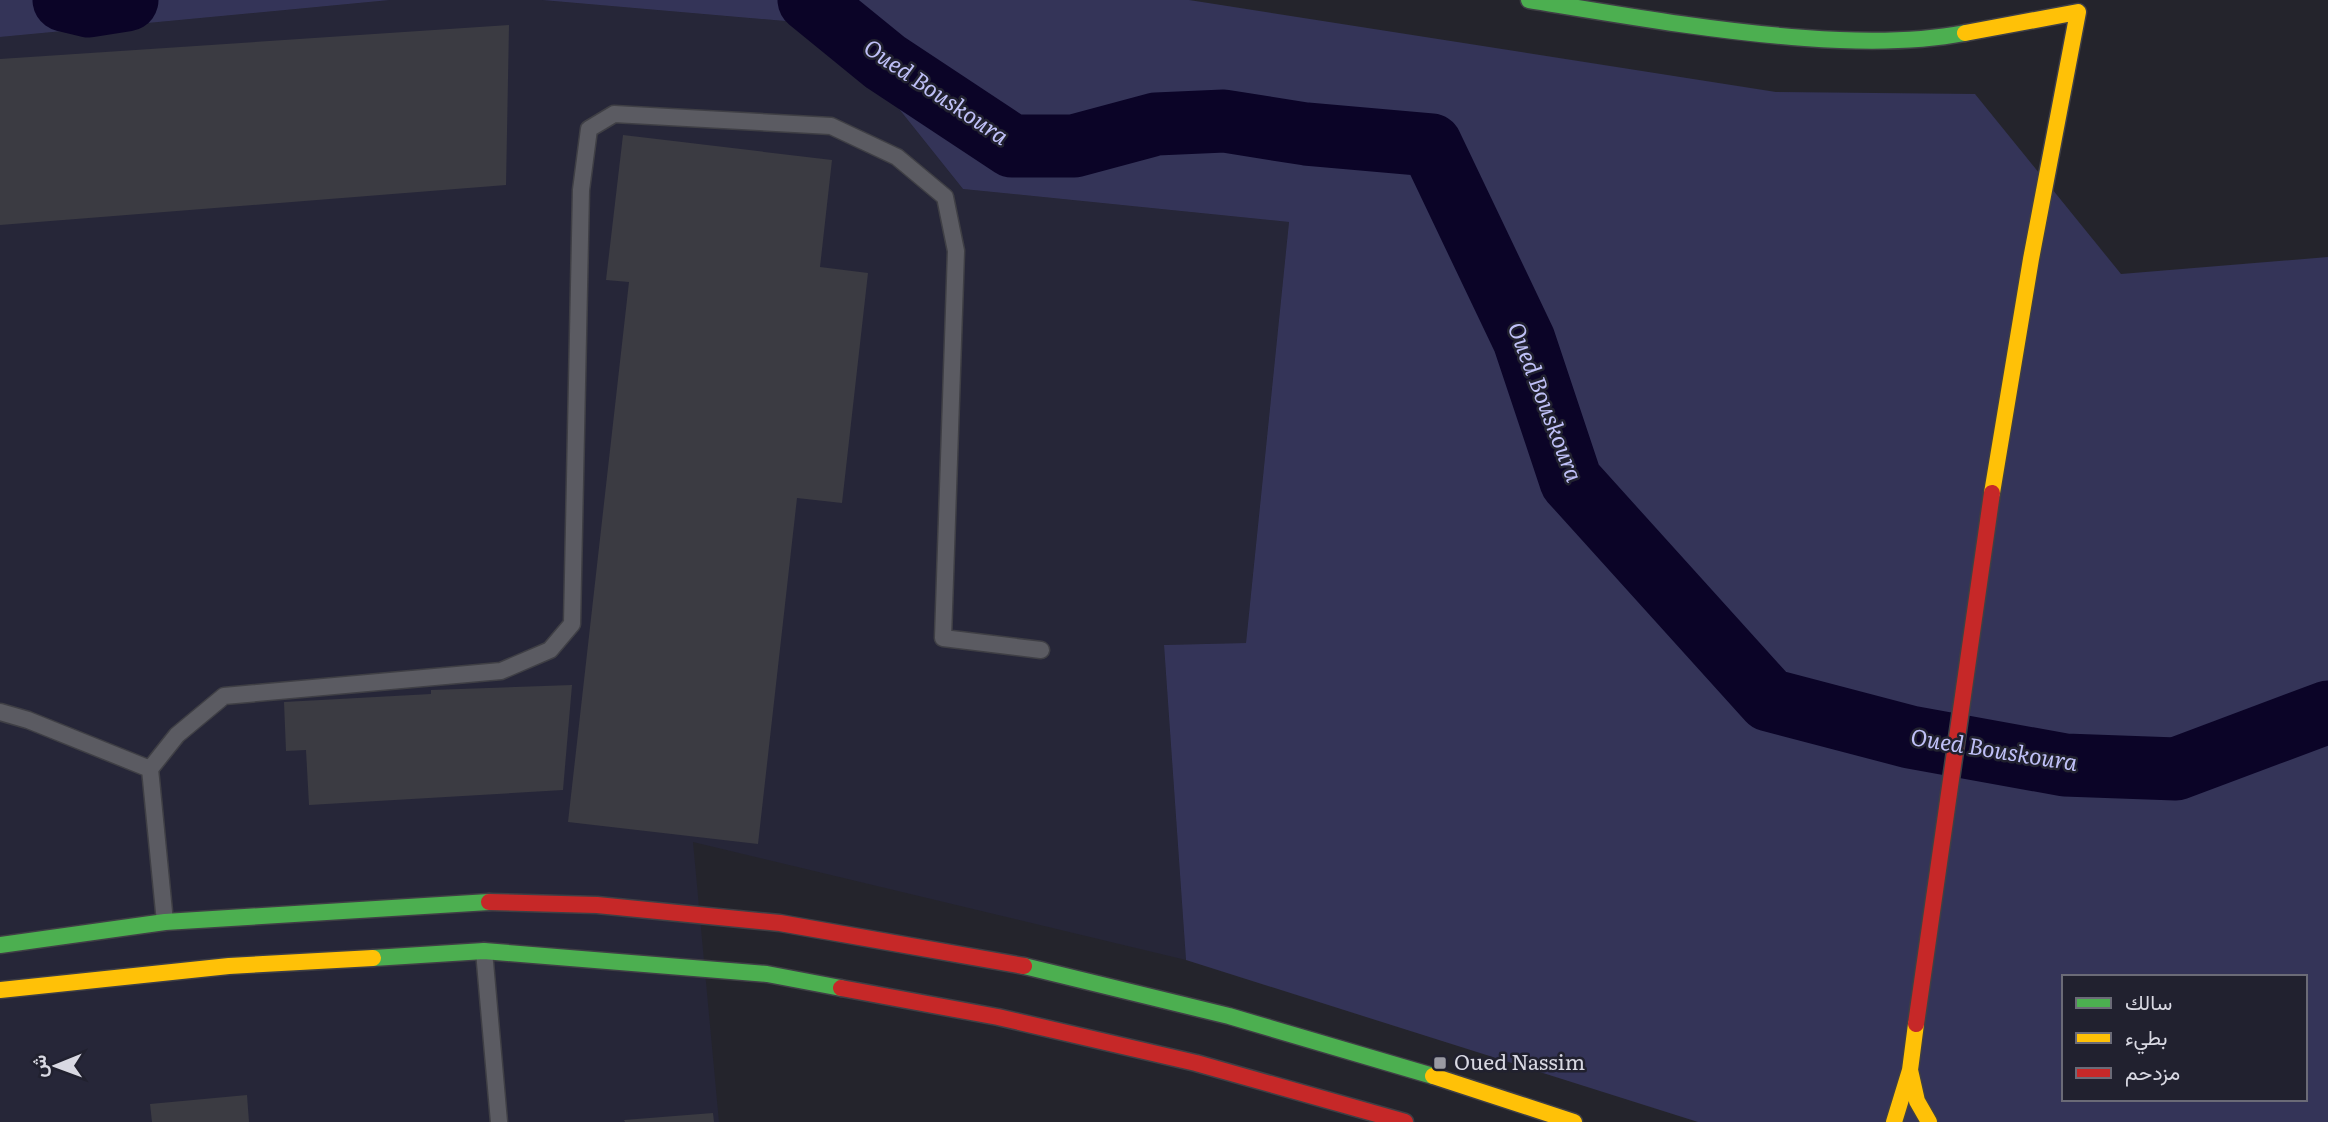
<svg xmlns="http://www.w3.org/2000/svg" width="2328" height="1122" viewBox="0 0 2328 1122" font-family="Literata,Vazirmatn,serif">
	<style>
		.built { fill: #262638 }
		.green { fill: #343458; fill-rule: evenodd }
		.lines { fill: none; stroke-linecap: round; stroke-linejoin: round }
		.river { stroke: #0b0427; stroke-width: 63 }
		.building { fill: #3b3b42 }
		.lane-casing { stroke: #3f3f45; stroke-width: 19 }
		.fast-casing { stroke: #3f3f45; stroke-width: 19 }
		.slow-casing { stroke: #3f3f45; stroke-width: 19 }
		.jam-casing { stroke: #3f3f45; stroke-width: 19 }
		.lane { stroke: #5b5b62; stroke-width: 16 }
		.fast { stroke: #4caf50; stroke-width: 16 }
		.slow { stroke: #ffc107; stroke-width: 16 }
		.jam { stroke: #c62828; stroke-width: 16 }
		.poi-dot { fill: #9a9aa3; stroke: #21212f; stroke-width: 2.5 }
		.labels { text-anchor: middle; stroke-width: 5; stroke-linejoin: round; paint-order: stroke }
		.poi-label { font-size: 21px; fill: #d9d9e3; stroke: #21212f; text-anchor: start }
		.water-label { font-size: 23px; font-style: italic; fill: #bfc0f7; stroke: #21212f }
	</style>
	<rect width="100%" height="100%" fill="#24242c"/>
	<path class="built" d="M 390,0 L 542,0 L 832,25 L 963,189 L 1289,222 L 1246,643 L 1164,645 L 1186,960 L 693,842 L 719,1122 L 0,1122 L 0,37 Z"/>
	<path class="green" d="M 0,0 L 390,0 L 0,37 Z
		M 542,0 L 1189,0 L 1776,92 L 1975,94 L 2121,274 L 2328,257 L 2328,1122 L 1698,1122 L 1186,960 L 1164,645 L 1246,643 L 1289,222 L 963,189 L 832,25 ZM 2064,977 L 2305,977 L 2305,1099 L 2064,1099 Z"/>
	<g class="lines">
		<path class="river" d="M 64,0 L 89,6 L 127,0
			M 809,0 L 885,62 L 1012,146 L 1074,146 L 1156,124 L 1224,121 L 1306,134 L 1431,145 L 1524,340 L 1571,481 L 1769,700 L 1910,737 L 2065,765 L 2176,769 L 2328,712"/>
	</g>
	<path class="building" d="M 509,25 L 506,185 L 0,225 L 0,59 Z
		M 623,135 L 832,160 L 820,267 L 868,273 L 842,503 L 797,498 L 758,844 L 568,822 L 629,282 L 606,280 Z
		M 572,685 L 563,790 L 309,805 L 306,750 L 286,751 L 284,702 L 431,694 L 431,690 Z
		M 247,1095 L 249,1122 L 152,1122 L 150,1104 Z
		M 713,1113 L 714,1122 L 625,1122 L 624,1120 Z"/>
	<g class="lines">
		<g class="lane-casing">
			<path id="lane" d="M 0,712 L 28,720 L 150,769
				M 165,922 L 150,769 L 177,735 L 224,696 L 501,671 L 550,650 L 572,624 L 581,190 L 589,129 L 614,114 L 831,126 L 897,157 L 945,197 L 956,251 L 943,638 L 1041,650
				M 484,951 L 499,1122"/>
		</g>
		<g class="fast-casing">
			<path id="fast" d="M 1529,0 C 1621,15 1712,31 1805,38 C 1858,42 1913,43 1965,33
				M 0,945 L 165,922 L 489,902
				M 373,958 L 484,951 L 767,974 L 841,988
				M 1024,966 L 1229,1016 L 1433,1076"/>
		</g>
		<g class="slow-casing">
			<path id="slow" d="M 1965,33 L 2078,12 L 2031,259 L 1992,493
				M 0,990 L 229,966 L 373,958
				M 1910,1070 L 1917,1101 L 1929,1122
				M 1433,1076 L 1574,1122
				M 1894,1122 L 1910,1070 L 1916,1024"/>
		</g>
		<g class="jam-casing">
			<path id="jam" d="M 489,902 L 597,905 L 780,923 L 1024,966
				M 841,988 L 998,1017 L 1196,1063 L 1405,1122
				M 1916,1024 L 1992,493"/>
		</g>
		<use href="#lane" class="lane"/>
		<use href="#fast" class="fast"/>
		<use href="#slow" class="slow"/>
		<use href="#jam" class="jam"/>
	</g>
	<rect class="poi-dot" x="1433" y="1056" width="14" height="14" rx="3.5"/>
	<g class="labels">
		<g class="poi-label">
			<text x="1454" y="1070">Oued Nassim</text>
		</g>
		<g class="water-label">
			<text transform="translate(936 92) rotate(34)" y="8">Oued Bouskoura</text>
			<text transform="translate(1545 402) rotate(69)" y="8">Oued Bouskoura</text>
			<text transform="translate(1994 750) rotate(9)" y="8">Oued Bouskoura</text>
		</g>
	</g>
	<rect x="2062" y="975" width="245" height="126" fill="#21212f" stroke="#6b6b77" stroke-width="2"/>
	<rect x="2076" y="998" width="35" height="10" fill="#4caf50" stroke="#6b6b77" stroke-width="2"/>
	<text x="2125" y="1010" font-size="21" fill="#d9d9e3">سالك</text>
	<rect x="2076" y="1033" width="35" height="10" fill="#ffc107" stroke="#6b6b77" stroke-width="2"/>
	<text x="2125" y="1045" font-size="21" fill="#d9d9e3">بطيء</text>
	<rect x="2076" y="1068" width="35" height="10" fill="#c62828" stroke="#6b6b77" stroke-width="2"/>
	<text x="2125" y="1080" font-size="21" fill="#d9d9e3">مزدحم</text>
	<g transform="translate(56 1066) rotate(269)" stroke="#21212f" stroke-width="5" paint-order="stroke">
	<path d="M0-5L12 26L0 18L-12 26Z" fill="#d9d9e3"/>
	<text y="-10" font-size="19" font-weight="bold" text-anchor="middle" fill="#d9d9e3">ش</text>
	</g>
</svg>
